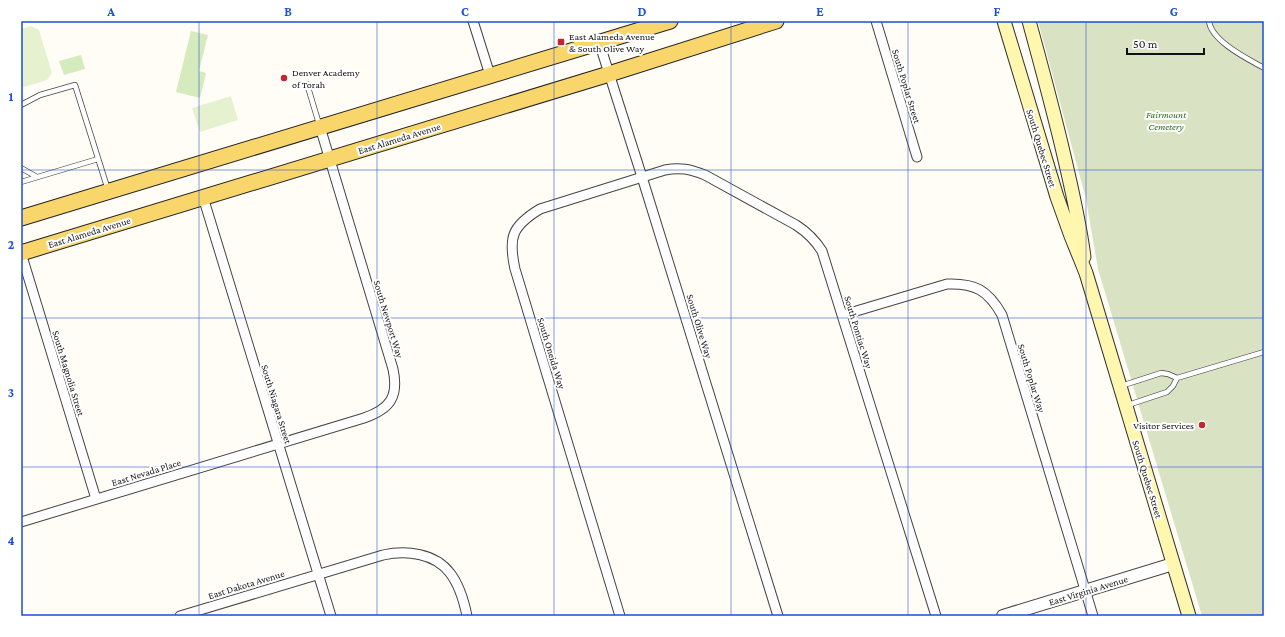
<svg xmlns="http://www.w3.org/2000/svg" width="1285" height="637" viewBox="0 0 1285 637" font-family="'Crimson Pro',serif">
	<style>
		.green { fill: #d5ebbd }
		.cemetery { fill: #d9e3c4 }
		.pitch { fill: #e6f2cf }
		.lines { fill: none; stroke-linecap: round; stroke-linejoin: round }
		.service-casing { stroke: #444; stroke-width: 6 }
		.minor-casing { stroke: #444; stroke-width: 11 }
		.tertiary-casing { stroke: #444; stroke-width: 14 }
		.secondary-casing { stroke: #333; stroke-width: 15 }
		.primary-casing { stroke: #222; stroke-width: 17 }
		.service { stroke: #fff; stroke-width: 4.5 }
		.minor { stroke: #fff; stroke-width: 9 }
		.tertiary { stroke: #fff; stroke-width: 12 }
		.secondary { stroke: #fff6b0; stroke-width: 13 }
		.primary { stroke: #f9d66b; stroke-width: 15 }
		.grid { fill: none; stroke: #1d4ed8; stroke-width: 1; stroke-opacity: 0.55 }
		.poi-dot { fill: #c4262e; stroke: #fff; stroke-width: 1.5 }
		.labels { text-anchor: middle; stroke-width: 4; stroke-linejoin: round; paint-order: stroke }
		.poi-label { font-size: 10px; fill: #111; stroke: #fff; text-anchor: start }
		.street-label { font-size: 10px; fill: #111; stroke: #fff }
		.park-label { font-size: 10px; font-style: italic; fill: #2f6b1f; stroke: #fff }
		.neatline { fill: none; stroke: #1d4ed8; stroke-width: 1.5 }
		.grid-label { font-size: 13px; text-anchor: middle; font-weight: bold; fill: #1d4ed8 }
	</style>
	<rect width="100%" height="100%" fill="#fffdf5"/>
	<path class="green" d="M 191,31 L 208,35 L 199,71 L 206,73 L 200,98 L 176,92 Z
		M 81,55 L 85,69 L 64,75 L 59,61 Z"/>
	<path class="cemetery" d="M 1038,21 L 1264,21 L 1264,616 L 1202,616 L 1098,269 L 1086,199 Z"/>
	<path class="pitch" d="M 31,26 L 39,30 L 52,73 L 47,80 L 21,88 L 21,29 Z
		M 231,96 L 238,120 L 200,132 L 192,108 Z"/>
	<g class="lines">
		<g class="service-casing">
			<path id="service" d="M 1209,21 C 1211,41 1248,59 1264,68
				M 307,84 L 319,124
				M 21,105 L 40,95 L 75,85 L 108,190
				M 21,168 L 37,177
				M 21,182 L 98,159
				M 1121,386 L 1161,373 L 1168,374 L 1177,378 L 1264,352
				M 1128,405 L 1167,392 L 1173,386 L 1177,378"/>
		</g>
		<g class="minor-casing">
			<path id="minor" d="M 473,21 L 490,75
				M 876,21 L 917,157
				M 599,42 L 642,177 L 778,616
				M 203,197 L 331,616
				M 21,253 L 96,499
				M 843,315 L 947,284 C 975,283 988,290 1002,315 L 1093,616
				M 21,522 L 364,418 C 390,409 399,397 393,369 L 320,127
				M 180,616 L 383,555 C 406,550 435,553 450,573 C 460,586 464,601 467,616
				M 620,616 L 515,269 C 508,237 512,226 540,209 L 665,170 C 680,167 690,169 705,175 L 796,225 C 807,232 815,240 822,251 L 936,616"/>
		</g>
		<g class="tertiary-casing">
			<path id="tertiary" d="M 1003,616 L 1173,564"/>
		</g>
		<g class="secondary-casing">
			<path id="secondary" d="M 1004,21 L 1057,197 L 1071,236 L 1086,273 L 1189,616
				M 1029,21 C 1040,61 1051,102 1061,143 C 1070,181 1079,218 1084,257"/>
		</g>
		<g class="primary-casing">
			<path id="primary" d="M 21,218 L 670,21
				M 21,253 L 609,74 L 776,21"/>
		</g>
		<use href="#service" class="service"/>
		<use href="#minor" class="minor"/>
		<use href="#tertiary" class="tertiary"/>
		<use href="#secondary" class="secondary"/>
		<use href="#primary" class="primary"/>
	</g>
	<path class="grid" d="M 199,21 L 199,616M 377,21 L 377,616M 554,21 L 554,616M 731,21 L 731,616M 908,21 L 908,616M 1086,21 L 1086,616M 21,170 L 1264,170M 21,318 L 1264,318M 21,467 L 1264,467"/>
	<g class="poi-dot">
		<rect x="557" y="38" width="8" height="8" rx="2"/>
		<circle cx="284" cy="78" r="4"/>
		<circle cx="1202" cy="425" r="4"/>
	</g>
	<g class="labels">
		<g class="poi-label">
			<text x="569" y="40">East Alameda Avenue<tspan x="569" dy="12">&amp; South Olive Way</tspan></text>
			<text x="292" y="76">Denver Academy<tspan x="292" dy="12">of Torah</tspan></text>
			<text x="1194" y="429" text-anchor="end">Visitor Services</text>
		</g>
		<g class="street-label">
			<text transform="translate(907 86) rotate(73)" y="4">South Poplar Street</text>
			<text transform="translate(399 138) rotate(-17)" y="4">East Alameda Avenue</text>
			<text transform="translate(1042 148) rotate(73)" y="4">South Quebec Street</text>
			<text transform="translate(89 232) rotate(-17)" y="4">East Alameda Avenue</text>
			<text transform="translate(389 319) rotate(73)" y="4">South Newport Way</text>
			<text transform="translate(700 326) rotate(73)" y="4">South Olive Way</text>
			<text transform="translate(859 332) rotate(73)" y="4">South Pontiac Way</text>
			<text transform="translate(552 353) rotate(73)" y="4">South Oneida Way</text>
			<text transform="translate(69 373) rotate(73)" y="4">South Magnolia Street</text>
			<text transform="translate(1032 378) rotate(73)" y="4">South Poplar Way</text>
			<text transform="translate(277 404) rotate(73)" y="4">South Niagara Street</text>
			<text transform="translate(146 472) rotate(-17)" y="4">East Nevada Place</text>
			<text transform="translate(1148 479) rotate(73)" y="4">South Quebec Street</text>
			<text transform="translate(246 584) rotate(-17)" y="4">East Dakota Avenue</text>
			<text transform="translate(1088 590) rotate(-17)" y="4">East Virginia Avenue</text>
		</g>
		<g class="park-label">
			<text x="1166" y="118">Fairmount<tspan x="1166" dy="12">Cemetery</tspan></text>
		</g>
	</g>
	<rect width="1285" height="637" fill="none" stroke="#ffffff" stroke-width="44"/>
	<path d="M1127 48v6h77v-6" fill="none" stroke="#111111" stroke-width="2"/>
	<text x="1133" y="48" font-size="12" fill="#111111" stroke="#ffffff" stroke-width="3" paint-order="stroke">50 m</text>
	<rect x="22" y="22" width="1241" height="593" class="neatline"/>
	<g class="grid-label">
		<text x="111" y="16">A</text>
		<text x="288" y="16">B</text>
		<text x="465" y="16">C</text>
		<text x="642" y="16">D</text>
		<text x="820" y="16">E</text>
		<text x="997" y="16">F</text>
		<text x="1174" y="16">G</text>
		<text x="11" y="101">1</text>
		<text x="11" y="249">2</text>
		<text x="11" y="397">3</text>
		<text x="11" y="545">4</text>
	</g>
</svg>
